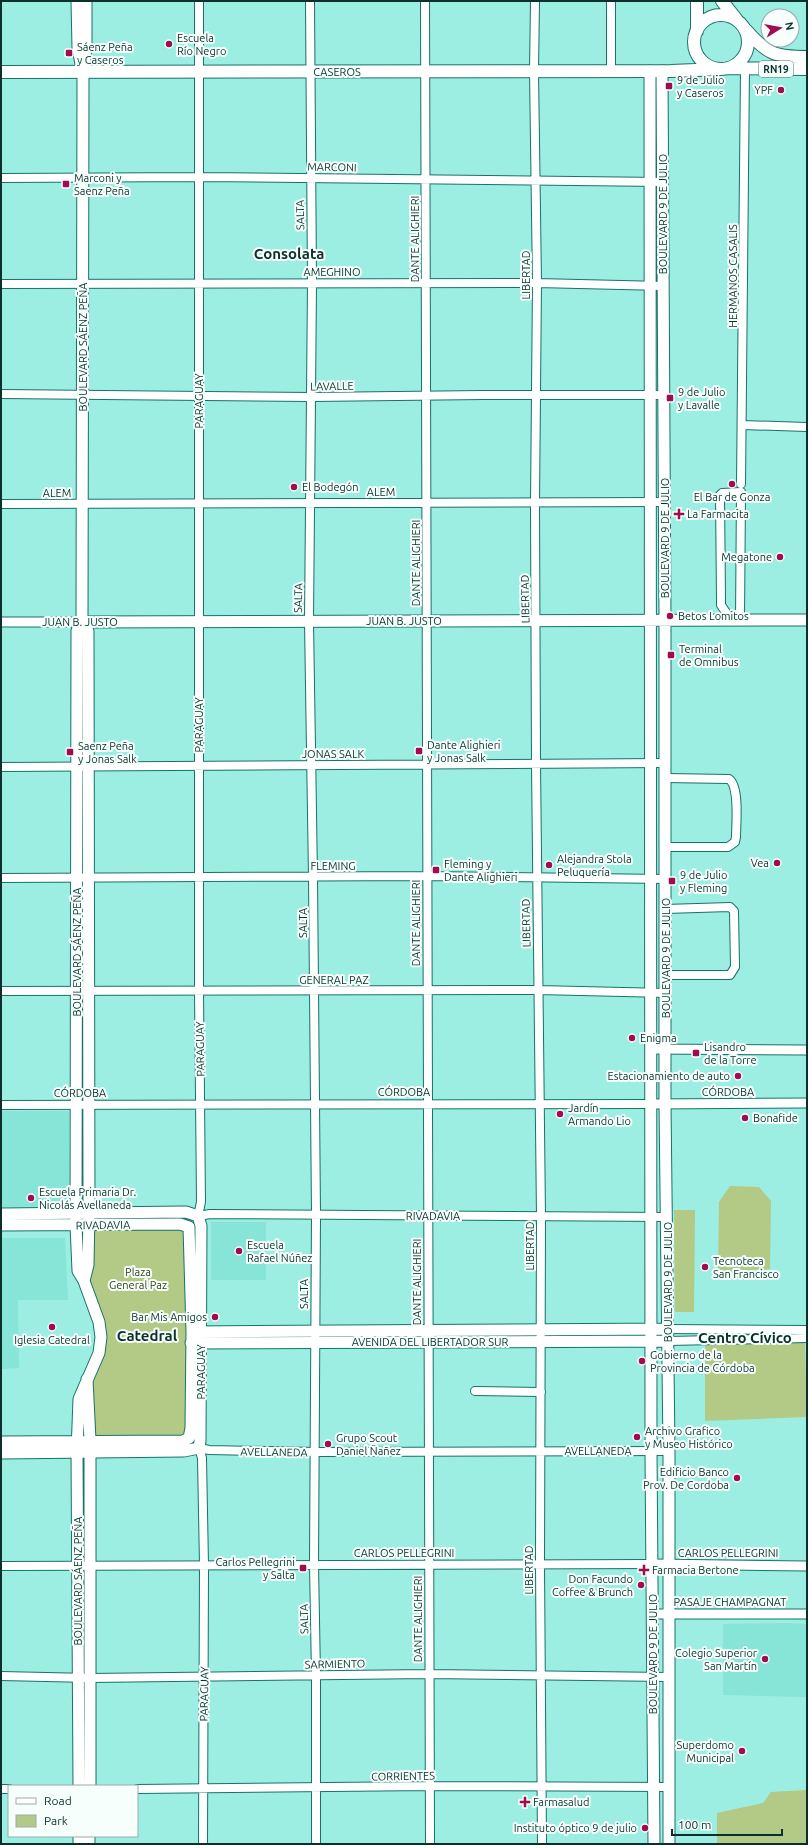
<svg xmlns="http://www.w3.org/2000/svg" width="808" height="1845" viewBox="0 0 808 1845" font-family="Ubuntu,sans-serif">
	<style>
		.built { fill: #86e5d6 }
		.green { fill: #b3c986 }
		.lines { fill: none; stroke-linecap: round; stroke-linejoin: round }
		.minor-casing { stroke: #167368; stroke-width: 10 }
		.tertiary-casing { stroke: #167368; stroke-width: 11 }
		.secondary-casing { stroke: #167368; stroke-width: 13 }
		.primary-casing { stroke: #167368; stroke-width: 14 }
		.minor { stroke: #fff; stroke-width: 8 }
		.tertiary { stroke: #fff; stroke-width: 9 }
		.secondary { stroke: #fff; stroke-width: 11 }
		.primary { stroke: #fff; stroke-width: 12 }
		.poi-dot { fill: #a10b4f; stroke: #f7fffd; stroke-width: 1.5 }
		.labels { text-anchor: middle; stroke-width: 4; stroke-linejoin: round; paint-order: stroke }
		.shield { fill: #f7fffd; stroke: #526d6a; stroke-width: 1 }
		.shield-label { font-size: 10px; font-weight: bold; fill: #0b2f2b }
		.poi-label { font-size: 11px; fill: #0b2f2b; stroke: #f7fffd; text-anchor: start }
		.street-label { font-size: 11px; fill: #0b2f2b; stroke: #f7fffd }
		.park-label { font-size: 11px; fill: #354018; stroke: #f7fffd }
		.district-label { font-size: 15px; font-weight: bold; fill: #0b2f2b; stroke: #f7fffd }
	</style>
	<rect width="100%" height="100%" fill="#9beee1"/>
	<path class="built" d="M 1,1111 L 69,1111 L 69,1206 L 1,1207 Z
		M 211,1222 L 266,1222 L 266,1280 L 211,1280 Z
		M 1,1238 L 65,1238 L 68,1300 L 18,1300 L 19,1368 L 1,1369 Z
		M 787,1623 L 807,1624 L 807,1697 L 723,1695 L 723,1624 Z"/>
	<path class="green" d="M 730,1186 L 759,1187 L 771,1201 L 770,1269 L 718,1272 L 719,1202 Z
		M 674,1210 L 695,1210 L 694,1312 L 675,1312 Z
		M 88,1225 L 186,1225 L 189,1438 L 90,1440 L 89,1396 L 100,1345 L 84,1281 Z
		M 805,1342 L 807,1417 L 705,1421 L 705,1344 Z
		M 807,1790 L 807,1844 L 717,1844 L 717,1813 L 763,1803 L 771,1792 Z"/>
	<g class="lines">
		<g class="minor-casing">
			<path id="minor" d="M 199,1 L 199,991 L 201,1202 L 198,1216 L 210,1214 L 667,1217
				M 310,1 L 312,283 L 309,621 L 313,877 L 316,1215 L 314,1565 L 316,1675 L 316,1844
				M 425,1 L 430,1844
				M 535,1 L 534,71 L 537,283 L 535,502 L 536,764 L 541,1217 L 540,1565 L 542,1844
				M 611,1 L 611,71
				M 1,178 L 200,177 L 663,182
				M 1,284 L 537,283 L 663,286
				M 1,394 L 311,397 L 483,395 L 664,395
				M 742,425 L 807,427
				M 741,484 L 745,69
				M 1,504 L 664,502
				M 731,620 L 721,605 L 721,600 L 720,495 L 722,493 L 741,492 L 740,620
				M 1,767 L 665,763
				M 665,778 L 729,779 C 740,787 736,824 736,837 L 735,842 L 728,847 L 665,847
				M 1,878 L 427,876 L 665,879
				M 665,909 L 730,907 L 734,911 L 735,967 L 730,975 L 666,975
				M 1,991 L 538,990 L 666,993
				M 1,1105 L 652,1104
				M 668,1329 L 807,1330
				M 668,1341 L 807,1338
				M 475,1391 L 541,1392
				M 199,1448 L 209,1450 L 315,1452 L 669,1451
				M 199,1448 L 202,1458 L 204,1565 L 203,1844
				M 1,1566 L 653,1564
				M 1,1676 L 90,1678 L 429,1674 L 668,1677
				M 1,1789 L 9,1789
				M 137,1789 L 429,1786 L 668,1787"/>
		</g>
		<g class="tertiary-casing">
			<path id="tertiary" d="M 1,622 L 82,622
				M 651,1049 L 807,1050
				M 652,1104 L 807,1103
				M 653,1564 L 807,1566
				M 653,1614 L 807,1614"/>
		</g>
		<g class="secondary-casing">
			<path id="secondary" d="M 77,1 L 78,48 L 81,64
				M 650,71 L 651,1451 L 654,1844
				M 662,71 L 665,620 L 665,1104 L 669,1451 L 669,1844
				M 82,622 L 807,620
				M 82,622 L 88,631 L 89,1213 L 88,1265 L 84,1281
				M 1,1214 L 186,1212 L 198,1216
				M 198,1216 L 201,1226 L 200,1441 L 199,1448
				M 1,1225 L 180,1224 L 189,1227
				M 189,1227 L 192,1332 L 191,1428 L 189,1438
				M 192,1332 L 668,1329
				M 191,1343 L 668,1341
				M 87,1379 L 90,1440 L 90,1786
				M 1,1442 L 183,1441 L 189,1438
				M 1,1453 L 184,1451 L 199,1448
				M 79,1786 L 77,1452 L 79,1399 L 99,1353 L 101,1337 L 99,1322 L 84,1281 L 78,1271 L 76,1225 L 77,631 L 82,622 L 83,72 L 86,48 L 86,1
				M 79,1844 L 79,1836
				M 89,1844 L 89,1836"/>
		</g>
		<g class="primary-casing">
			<path id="primary" d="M 722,1 L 737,20
				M694 42a27 27 0 1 1 54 0a27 27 0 1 1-54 0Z
				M 746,30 C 767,54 775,57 807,57
				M 697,31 L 697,1
				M 728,68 L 807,69
				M 1,72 L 671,71 L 721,69"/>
		</g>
		<use href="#minor" class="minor"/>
		<use href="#tertiary" class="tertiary"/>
		<use href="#secondary" class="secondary"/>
		<use href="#primary" class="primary"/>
	</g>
	<g class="poi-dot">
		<circle cx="169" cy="44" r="4"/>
		<rect x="65" y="49" width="8" height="8" rx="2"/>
		<rect x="665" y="82" width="8" height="8" rx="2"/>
		<circle cx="781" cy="90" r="4"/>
		<rect x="62" y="180" width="8" height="8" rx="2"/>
		<rect x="666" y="394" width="8" height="8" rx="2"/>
		<circle cx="732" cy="484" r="4"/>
		<circle cx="294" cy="487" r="4"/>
		<path d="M677 508h4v4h4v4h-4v4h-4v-4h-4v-4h4z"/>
		<circle cx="780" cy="557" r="4"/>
		<circle cx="670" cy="616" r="4"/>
		<rect x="667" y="651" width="8" height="8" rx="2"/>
		<rect x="415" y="747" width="8" height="8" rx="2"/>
		<rect x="66" y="748" width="8" height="8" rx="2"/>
		<circle cx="777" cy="863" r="4"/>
		<circle cx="549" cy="865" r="4"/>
		<rect x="432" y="866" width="8" height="8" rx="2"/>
		<rect x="668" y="877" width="8" height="8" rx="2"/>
		<circle cx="632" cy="1038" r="4"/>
		<rect x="692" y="1049" width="8" height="8" rx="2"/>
		<circle cx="738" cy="1076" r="4"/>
		<circle cx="560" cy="1114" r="4"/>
		<circle cx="745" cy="1118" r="4"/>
		<circle cx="31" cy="1198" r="4"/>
		<circle cx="239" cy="1251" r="4"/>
		<circle cx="705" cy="1267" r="4"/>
		<circle cx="215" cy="1317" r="4"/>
		<circle cx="52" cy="1327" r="4"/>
		<circle cx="642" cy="1361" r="4"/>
		<circle cx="637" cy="1437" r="4"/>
		<circle cx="328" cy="1444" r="4"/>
		<circle cx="737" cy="1478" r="4"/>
		<rect x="299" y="1564" width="8" height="8" rx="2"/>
		<path d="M642 1564h4v4h4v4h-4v4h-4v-4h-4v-4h4z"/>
		<circle cx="641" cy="1585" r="4"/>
		<circle cx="765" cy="1659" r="4"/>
		<circle cx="742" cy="1751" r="4"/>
		<path d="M523 1796h4v4h4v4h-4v4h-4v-4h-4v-4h4z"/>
		<circle cx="645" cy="1828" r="4"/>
	</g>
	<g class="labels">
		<rect class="shield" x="759" y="61" width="34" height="16" rx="3"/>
		<g class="shield-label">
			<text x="776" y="73">RN19</text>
		</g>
		<g class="poi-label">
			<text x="177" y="42">Escuela<tspan x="177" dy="13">Río Negro</tspan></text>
			<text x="77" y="51">Sáenz Peña<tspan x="77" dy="13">y Caseros</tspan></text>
			<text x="677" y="84">9 de Julio<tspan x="677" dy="13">y Caseros</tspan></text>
			<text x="773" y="94" text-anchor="end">YPF</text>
			<text x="74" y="182">Marconi y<tspan x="74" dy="13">Saenz Peña</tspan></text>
			<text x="678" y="396">9 de Julio<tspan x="678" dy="13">y Lavalle</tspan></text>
			<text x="302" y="491">El Bodegón</text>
			<text x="732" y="501" text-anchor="middle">El Bar de Gonza</text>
			<text x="687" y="518">La Farmacita</text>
			<text x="772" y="561" text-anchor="end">Megatone</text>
			<text x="678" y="620">Betos Lomitos</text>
			<text x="679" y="653">Terminal<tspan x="679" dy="13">de Omnibus</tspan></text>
			<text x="427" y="749">Dante Alighieri<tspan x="427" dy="13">y Jonas Salk</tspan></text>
			<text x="78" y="750">Saenz Peña<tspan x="78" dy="13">y Jonas Salk</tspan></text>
			<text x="557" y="863">Alejandra Stola<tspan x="557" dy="13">Peluquería</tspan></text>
			<text x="769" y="867" text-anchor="end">Vea</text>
			<text x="444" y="868">Fleming y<tspan x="444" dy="13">Dante Alighieri</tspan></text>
			<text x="680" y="879">9 de Julio<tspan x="680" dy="13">y Fleming</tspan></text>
			<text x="640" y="1042">Enigma</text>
			<text x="704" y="1051">Lisandro<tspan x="704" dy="13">de la Torre</tspan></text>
			<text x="730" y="1080" text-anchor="end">Estacionamiento de auto</text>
			<text x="568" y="1112">Jardín<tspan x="568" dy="13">Armando Lio</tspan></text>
			<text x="753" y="1122">Bonafide</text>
			<text x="39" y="1196">Escuela Primaria Dr.<tspan x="39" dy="13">Nicolás Avellaneda</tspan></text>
			<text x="247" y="1249">Escuela<tspan x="247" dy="13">Rafael Núñez</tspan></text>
			<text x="713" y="1265">Tecnoteca<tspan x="713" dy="13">San Francisco</tspan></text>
			<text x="207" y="1321" text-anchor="end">Bar Mis Amigos</text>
			<text x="52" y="1344" text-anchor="middle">Iglesia Catedral</text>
			<text x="650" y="1359">Gobierno de la<tspan x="650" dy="13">Provincia de Córdoba</tspan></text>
			<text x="645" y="1435">Archivo Grafico<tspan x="645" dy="13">y Museo Histórico</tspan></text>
			<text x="336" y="1442">Grupo Scout<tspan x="336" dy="13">Daniel Ñañez</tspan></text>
			<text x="729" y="1476" text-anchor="end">Edificio Banco<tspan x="729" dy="13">Prov. De Cordoba</tspan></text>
			<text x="295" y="1566" text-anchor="end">Carlos Pellegrini<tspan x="295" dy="13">y Salta</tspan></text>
			<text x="652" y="1574">Farmacia Bertone</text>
			<text x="633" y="1583" text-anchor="end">Don Facundo<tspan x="633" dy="13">Coffee &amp; Brunch</tspan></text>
			<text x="757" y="1657" text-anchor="end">Colegio Superior<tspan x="757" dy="13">San Martín</tspan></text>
			<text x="734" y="1749" text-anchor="end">Superdomo<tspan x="734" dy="13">Municipal</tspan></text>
			<text x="533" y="1806">Farmasalud</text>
			<text x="637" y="1832" text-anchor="end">Instituto óptico 9 de julio</text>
		</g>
		<g class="street-label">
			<text x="337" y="76">CASEROS</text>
			<text transform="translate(332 167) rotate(1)" y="4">MARCONI</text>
			<text transform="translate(663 214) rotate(-90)" y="4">BOULEVARD 9 DE JULIO</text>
			<text transform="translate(300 215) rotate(-91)" y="4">SALTA</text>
			<text transform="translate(415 239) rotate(-90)" y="4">DANTE ALIGHIERI</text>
			<text x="332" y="276">AMEGHINO</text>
			<text transform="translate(526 275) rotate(-90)" y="4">LIBERTAD</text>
			<text transform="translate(733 276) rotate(-90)" y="4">HERMANOS CASALIS</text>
			<text transform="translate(83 347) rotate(-90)" y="4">BOULEVARD SÁENZ PEÑA</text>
			<text transform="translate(332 386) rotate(-1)" y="4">LAVALLE</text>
			<text transform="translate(199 401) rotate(-90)" y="4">PARAGUAY</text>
			<text x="381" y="496">ALEM</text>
			<text x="57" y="497">ALEM</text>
			<text transform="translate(665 538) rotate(-90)" y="4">BOULEVARD 9 DE JULIO</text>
			<text transform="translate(416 563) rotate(-90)" y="4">DANTE ALIGHIERI</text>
			<text transform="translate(298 598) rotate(-89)" y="4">SALTA</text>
			<text transform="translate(525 599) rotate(-91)" y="4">LIBERTAD</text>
			<text x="404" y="625">JUAN B. JUSTO</text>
			<text x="80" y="626">JUAN B. JUSTO</text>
			<text transform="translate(199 725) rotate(-90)" y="4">PARAGUAY</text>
			<text x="333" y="758">JONAS SALK</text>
			<text x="333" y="870">FLEMING</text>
			<text transform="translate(303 923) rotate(-90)" y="4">SALTA</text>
			<text transform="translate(416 923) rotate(-90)" y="4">DANTE ALIGHIERI</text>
			<text transform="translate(526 923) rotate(-91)" y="4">LIBERTAD</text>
			<text transform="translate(77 952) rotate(-90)" y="4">BOULEVARD SÁENZ PEÑA</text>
			<text transform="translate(666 958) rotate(-90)" y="4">BOULEVARD 9 DE JULIO</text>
			<text x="334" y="984">GENERAL PAZ</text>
			<text transform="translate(200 1049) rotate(-91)" y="4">PARAGUAY</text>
			<text x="404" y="1096">CÓRDOBA</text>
			<text x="728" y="1096">CÓRDOBA</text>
			<text x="80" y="1097">CÓRDOBA</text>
			<text x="433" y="1220">RIVADAVIA</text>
			<text transform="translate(103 1225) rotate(-1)" y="4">RIVADAVIA</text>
			<text transform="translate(530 1246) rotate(-90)" y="4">LIBERTAD</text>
			<text transform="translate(417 1282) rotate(-90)" y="4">DANTE ALIGHIERI</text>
			<text transform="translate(668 1282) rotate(-90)" y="4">BOULEVARD 9 DE JULIO</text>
			<text transform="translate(304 1294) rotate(-90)" y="4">SALTA</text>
			<text x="430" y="1346">AVENIDA DEL LIBERTADOR SUR</text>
			<text transform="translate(201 1372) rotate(-90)" y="4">PARAGUAY</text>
			<text x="598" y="1455">AVELLANEDA</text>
			<text transform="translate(274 1452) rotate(1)" y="4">AVELLANEDA</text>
			<text x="404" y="1557">CARLOS PELLEGRINI</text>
			<text x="728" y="1557">CARLOS PELLEGRINI</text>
			<text transform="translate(529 1570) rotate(-90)" y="4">LIBERTAD</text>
			<text transform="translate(78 1581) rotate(-90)" y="4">BOULEVARD SÁENZ PEÑA</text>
			<text x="730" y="1606">PASAJE CHAMPAGNAT</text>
			<text transform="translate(304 1619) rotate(-91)" y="4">SALTA</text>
			<text transform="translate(418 1619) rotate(-90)" y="4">DANTE ALIGHIERI</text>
			<text transform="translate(653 1654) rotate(-90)" y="4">BOULEVARD 9 DE JULIO</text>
			<text transform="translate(335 1664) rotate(-1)" y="4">SARMIENTO</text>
			<text transform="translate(204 1694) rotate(-89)" y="4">PARAGUAY</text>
			<text transform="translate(403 1776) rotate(-1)" y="4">CORRIENTES</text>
		</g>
		<g class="park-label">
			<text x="138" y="1276">Plaza<tspan x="138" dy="13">General Paz</tspan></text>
		</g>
		<g class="district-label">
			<text x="289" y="259">Consolata</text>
			<text x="147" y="1341">Catedral</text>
			<text x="745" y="1343">Centro Cívico</text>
		</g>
	</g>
	<rect width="808" height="1845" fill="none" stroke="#0b2f2b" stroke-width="4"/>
	<rect x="8" y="1785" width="130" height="52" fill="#f7fffd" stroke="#99aca9"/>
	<rect x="16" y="1798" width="20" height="6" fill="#ffffff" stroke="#99aca9"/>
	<text x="44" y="1805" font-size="12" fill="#0b2f2b">Road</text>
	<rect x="16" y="1815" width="20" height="12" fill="#b3c986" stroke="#99aca9"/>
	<text x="44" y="1825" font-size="12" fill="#0b2f2b">Park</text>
	<g transform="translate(780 28) rotate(79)"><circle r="19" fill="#f7fffd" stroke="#99aca9"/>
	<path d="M0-3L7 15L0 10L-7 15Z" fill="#a10b4f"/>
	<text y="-6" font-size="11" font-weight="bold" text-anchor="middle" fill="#0b2f2b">N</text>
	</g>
	<path d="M672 1829v6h110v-6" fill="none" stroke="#0b2f2b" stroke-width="2"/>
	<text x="678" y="1829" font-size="12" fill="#0b2f2b" stroke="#f7fffd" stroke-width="3" paint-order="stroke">100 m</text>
</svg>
